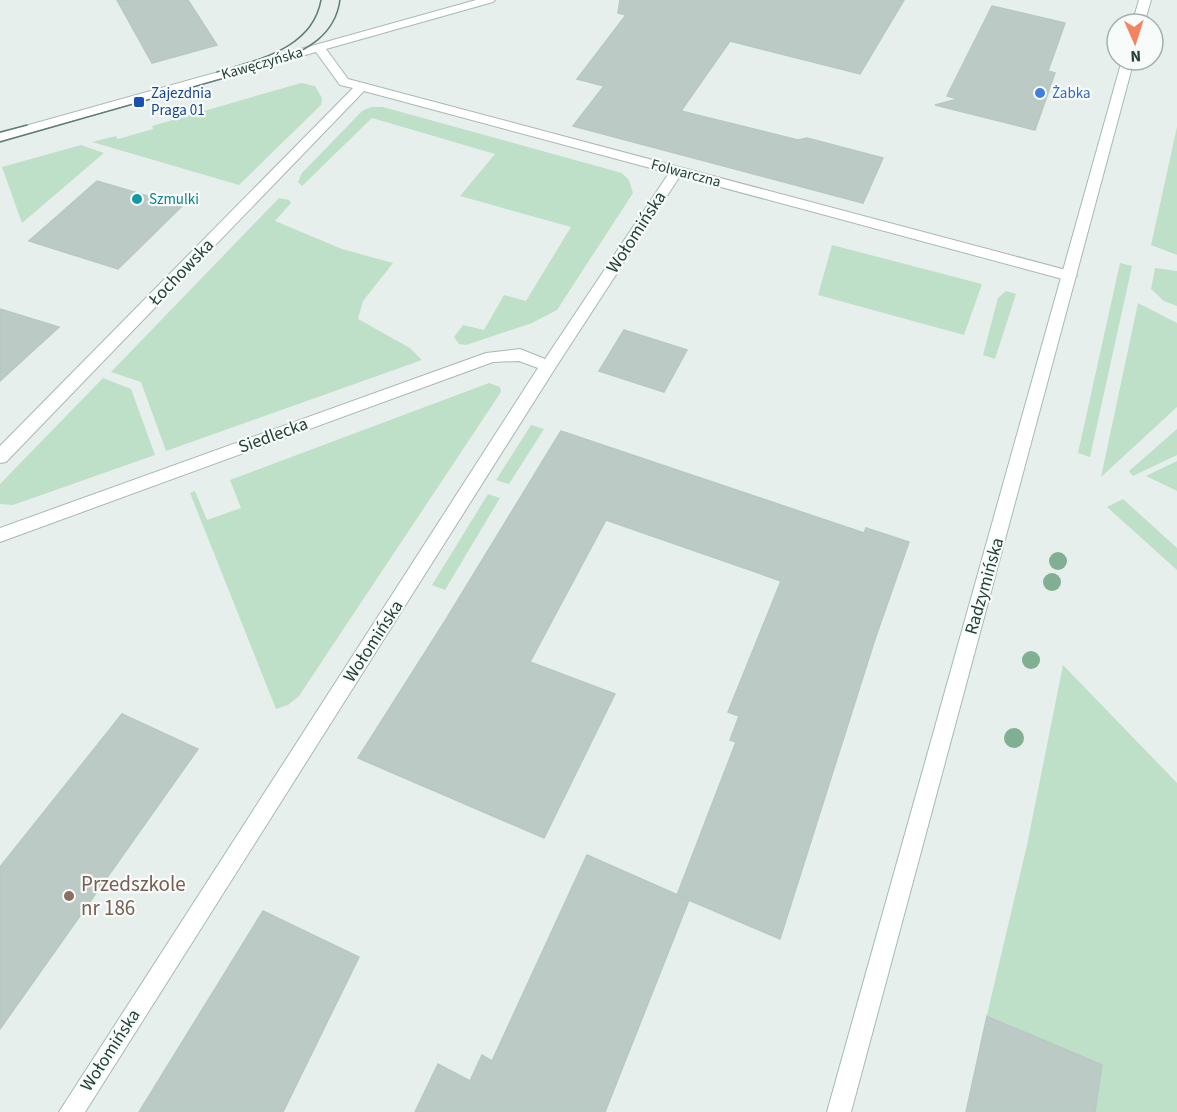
<svg xmlns="http://www.w3.org/2000/svg" width="1177" height="1112" viewBox="0 0 1177 1112" font-family="'Source Sans 3',sans-serif">
	<style>
		.green { fill: #bfe0c8 }
		.building { fill: #bbcac4; stroke: #b8c9c2; stroke-width: 1.5 }
		.lines { fill: none; stroke-linecap: round; stroke-linejoin: round }
		.street-casing { stroke: #a8b8b2; stroke-width: 2 }
		.secondary-casing { stroke: #a4bbb3; stroke-width: 2 }
		.street { fill: #fff; fill-rule: evenodd }
		.secondary { fill: #fff; fill-rule: evenodd }
		.tram { stroke: #5f7d75; stroke-width: 1.5 }
		.tree { fill: #80af93 }
		.shop-dot { fill: #3f7fe0; stroke: #f7fbf9; stroke-width: 2 }
		.transit-dot { fill: #1a4fb4; stroke: #f7fbf9; stroke-width: 2 }
		.culture-dot { fill: #0f9aa8; stroke: #f7fbf9; stroke-width: 2 }
		.education-dot { fill: #8d6e63; stroke: #f7fbf9; stroke-width: 2 }
		.labels { text-anchor: middle; stroke-width: 4.5; stroke-linejoin: round; paint-order: stroke }
		.far-street-label { font-size: 15px; fill: #24423a; stroke: #f7fbf9 }
		.far-transit-label { font-size: 15px; fill: #164399; stroke: #f7fbf9; text-anchor: start }
		.far-shop-label { font-size: 15px; fill: #366cbe; stroke: #f7fbf9; text-anchor: start }
		.far-culture-label { font-size: 15px; fill: #0d838f; stroke: #f7fbf9; text-anchor: start }
		.street-label { font-size: 18px; fill: #24423a; stroke: #f7fbf9 }
		.near-education-label { font-size: 21px; fill: #785e54; stroke: #f7fbf9; text-anchor: start }
	</style>
	<rect width="100%" height="100%" fill="#e6efeb"/>
	<path class="green" d="M 301,83 L 315,86 L 322,98 L 321,105 L 239,185 L 92,142 L 116,136 L 118,139 L 153,129 L 152,126 Z
		M 371,107 L 383,107 L 622,173 L 629,180 L 633,193 L 557,310 L 532,323 L 466,345 L 459,344 L 454,337 L 463,325 L 484,330 L 504,295 L 526,301 L 571,227 L 460,196 L 495,154 L 372,118 L 302,186 L 298,182 L 302,173 L 362,111 Z
		M 1177,127 L 1177,255 L 1151,245 Z
		M 81,145 L 104,153 L 22,223 L 2,167 Z
		M 279,198 L 289,200 L 291,203 L 275,221 L 342,249 L 393,263 L 363,301 L 358,319 L 410,348 L 422,360 L 166,451 L 141,382 L 111,372 Z
		M 832,245 L 982,284 L 964,335 L 818,295 Z
		M 1120,263 L 1132,266 L 1090,457 L 1078,453 Z
		M 1155,268 L 1177,271 L 1177,306 L 1164,301 L 1151,289 Z
		M 1006,291 L 1016,294 L 995,359 L 983,355 L 998,298 Z
		M 1138,303 L 1177,323 L 1177,407 L 1101,477 Z
		M 103,378 L 131,389 L 155,455 L 13,505 L 0,504 L 0,484 Z
		M 489,383 L 500,387 L 501,392 L 299,696 L 288,705 L 276,709 L 190,493 L 195,491 L 207,520 L 241,508 L 230,480 Z
		M 531,425 L 544,429 L 509,484 L 496,480 Z
		M 1177,429 L 1177,455 L 1133,476 L 1129,471 Z
		M 1177,461 L 1177,491 L 1146,476 Z
		M 488,494 L 500,498 L 445,590 L 432,585 Z
		M 1123,499 L 1177,548 L 1177,570 L 1107,507 Z
		M 1063,665 L 1177,783 L 1177,1112 L 1095,1112 L 1101,1065 L 987,1015 L 1027,845 Z"/>
	<path class="building" d="M 117,0 L 188,0 L 217,45 L 152,63 Z
		M 620,0 L 904,0 L 860,74 L 730,41 L 681,111 L 798,140 L 807,138 L 883,158 L 863,203 L 573,126 L 604,86 L 577,79 L 626,15 L 618,13 Z
		M 992,6 L 1065,23 L 1048,71 L 1055,73 L 1035,130 L 935,105 L 958,99 L 947,96 Z
		M 97,181 L 182,206 L 118,269 L 29,241 Z
		M 0,309 L 59,327 L 0,381 Z
		M 624,330 L 687,350 L 664,392 L 599,371 Z
		M 561,431 L 864,533 L 866,528 L 909,542 L 875,639 L 780,939 L 677,895 L 736,742 L 730,740 L 739,716 L 728,712 L 781,581 L 606,520 L 530,662 L 615,694 L 544,838 L 358,758 L 445,621 Z
		M 122,714 L 198,749 L 0,1029 L 0,867 Z
		M 587,855 L 689,900 L 605,1112 L 415,1112 L 438,1064 L 470,1081 L 482,1055 L 492,1061 Z
		M 263,911 L 359,957 L 283,1112 L 139,1112 Z
		M 987,1016 L 1102,1065 L 1095,1112 L 966,1112 Z"/>
	<g class="lines">
		<g class="street-casing">
			<path id="street" d="M 476,0 L 495,0 L 493,2 L 326,49 L 348,79 L 1070,271 L 1077,276 L 1070,281 L 680,176 L 554,370 L 85,1112 L 59,1112 L 538,368 L 519,361 L 493,362 L 0,542 L 0,528 L 486,353 L 520,349 L 545,359 L 669,173 L 364,91 L 6,462 L 0,463 L 0,446 L 353,88 L 340,85 L 316,52 L 0,141 L 0,133 Z"/>
		</g>
		<g class="secondary-casing">
			<path id="secondary" d="M 1139,0 L 1151,0 L 1144,24 L 1132,24 Z
				M 1122,60 L 1134,60 L 851,1112 L 827,1112 Z"/>
		</g>
		<use href="#street" class="street"/>
		<use href="#secondary" class="secondary"/>
		<path class="tram" d="M 217,72 C 259,59 312,49 321,0
			M 0,132 L 27,125
			M 0,142 L 277,63 C 307,49 335,36 340,0"/>
	</g>
	<g class="tree">
		<circle cx="1058" cy="561" r="9"/>
		<circle cx="1052" cy="582" r="9"/>
		<circle cx="1031" cy="660" r="9"/>
		<circle cx="1014" cy="738" r="10"/>
	</g>
	<circle class="shop-dot" cx="1040" cy="93" r="6"/>
	<rect class="transit-dot" x="133" y="96" width="12" height="12" rx="3"/>
	<circle class="culture-dot" cx="137" cy="199" r="6"/>
	<circle class="education-dot" cx="69" cy="896" r="6"/>
	<g class="labels">
		<g class="far-street-label">
			<text transform="translate(262 63) rotate(-16)" y="5">Kawęczyńska</text>
			<text transform="translate(686 173) rotate(15)" y="5">Folwarczna</text>
		</g>
		<g class="far-transit-label">
			<text x="151" y="98">Zajezdnia<tspan x="151" dy="17">Praga 01</tspan></text>
		</g>
		<g class="far-shop-label">
			<text x="1052" y="98">Żabka</text>
		</g>
		<g class="far-culture-label">
			<text x="149" y="204">Szmulki</text>
		</g>
		<g class="street-label">
			<text transform="translate(636 232) rotate(-57)" y="6">Wołomińska</text>
			<text transform="translate(181 272) rotate(-46)" y="6">Łochowska</text>
			<text transform="translate(273 435) rotate(-20)" y="6">Siedlecka</text>
			<text transform="translate(984 586) rotate(-74)" y="6">Radzymińska</text>
			<text transform="translate(373 641) rotate(-57)" y="6">Wołomińska</text>
			<text transform="translate(110 1050) rotate(-57)" y="6">Wołomińska</text>
		</g>
		<g class="near-education-label">
			<text x="81" y="891">Przedszkole<tspan x="81" dy="24">nr 186</tspan></text>
		</g>
	</g>
	<g transform="translate(1135 42) rotate(177)"><circle r="28" fill="#f7fbf9" stroke="#a3b1ad" stroke-width="1.5"/>
	<path d="M0-4.5L10 22L0 15L-10 22Z" fill="#f4845f"/>
	<text y="-9" font-size="16" font-weight="bold" text-anchor="middle" fill="#24423a">N</text>
	</g>
</svg>
